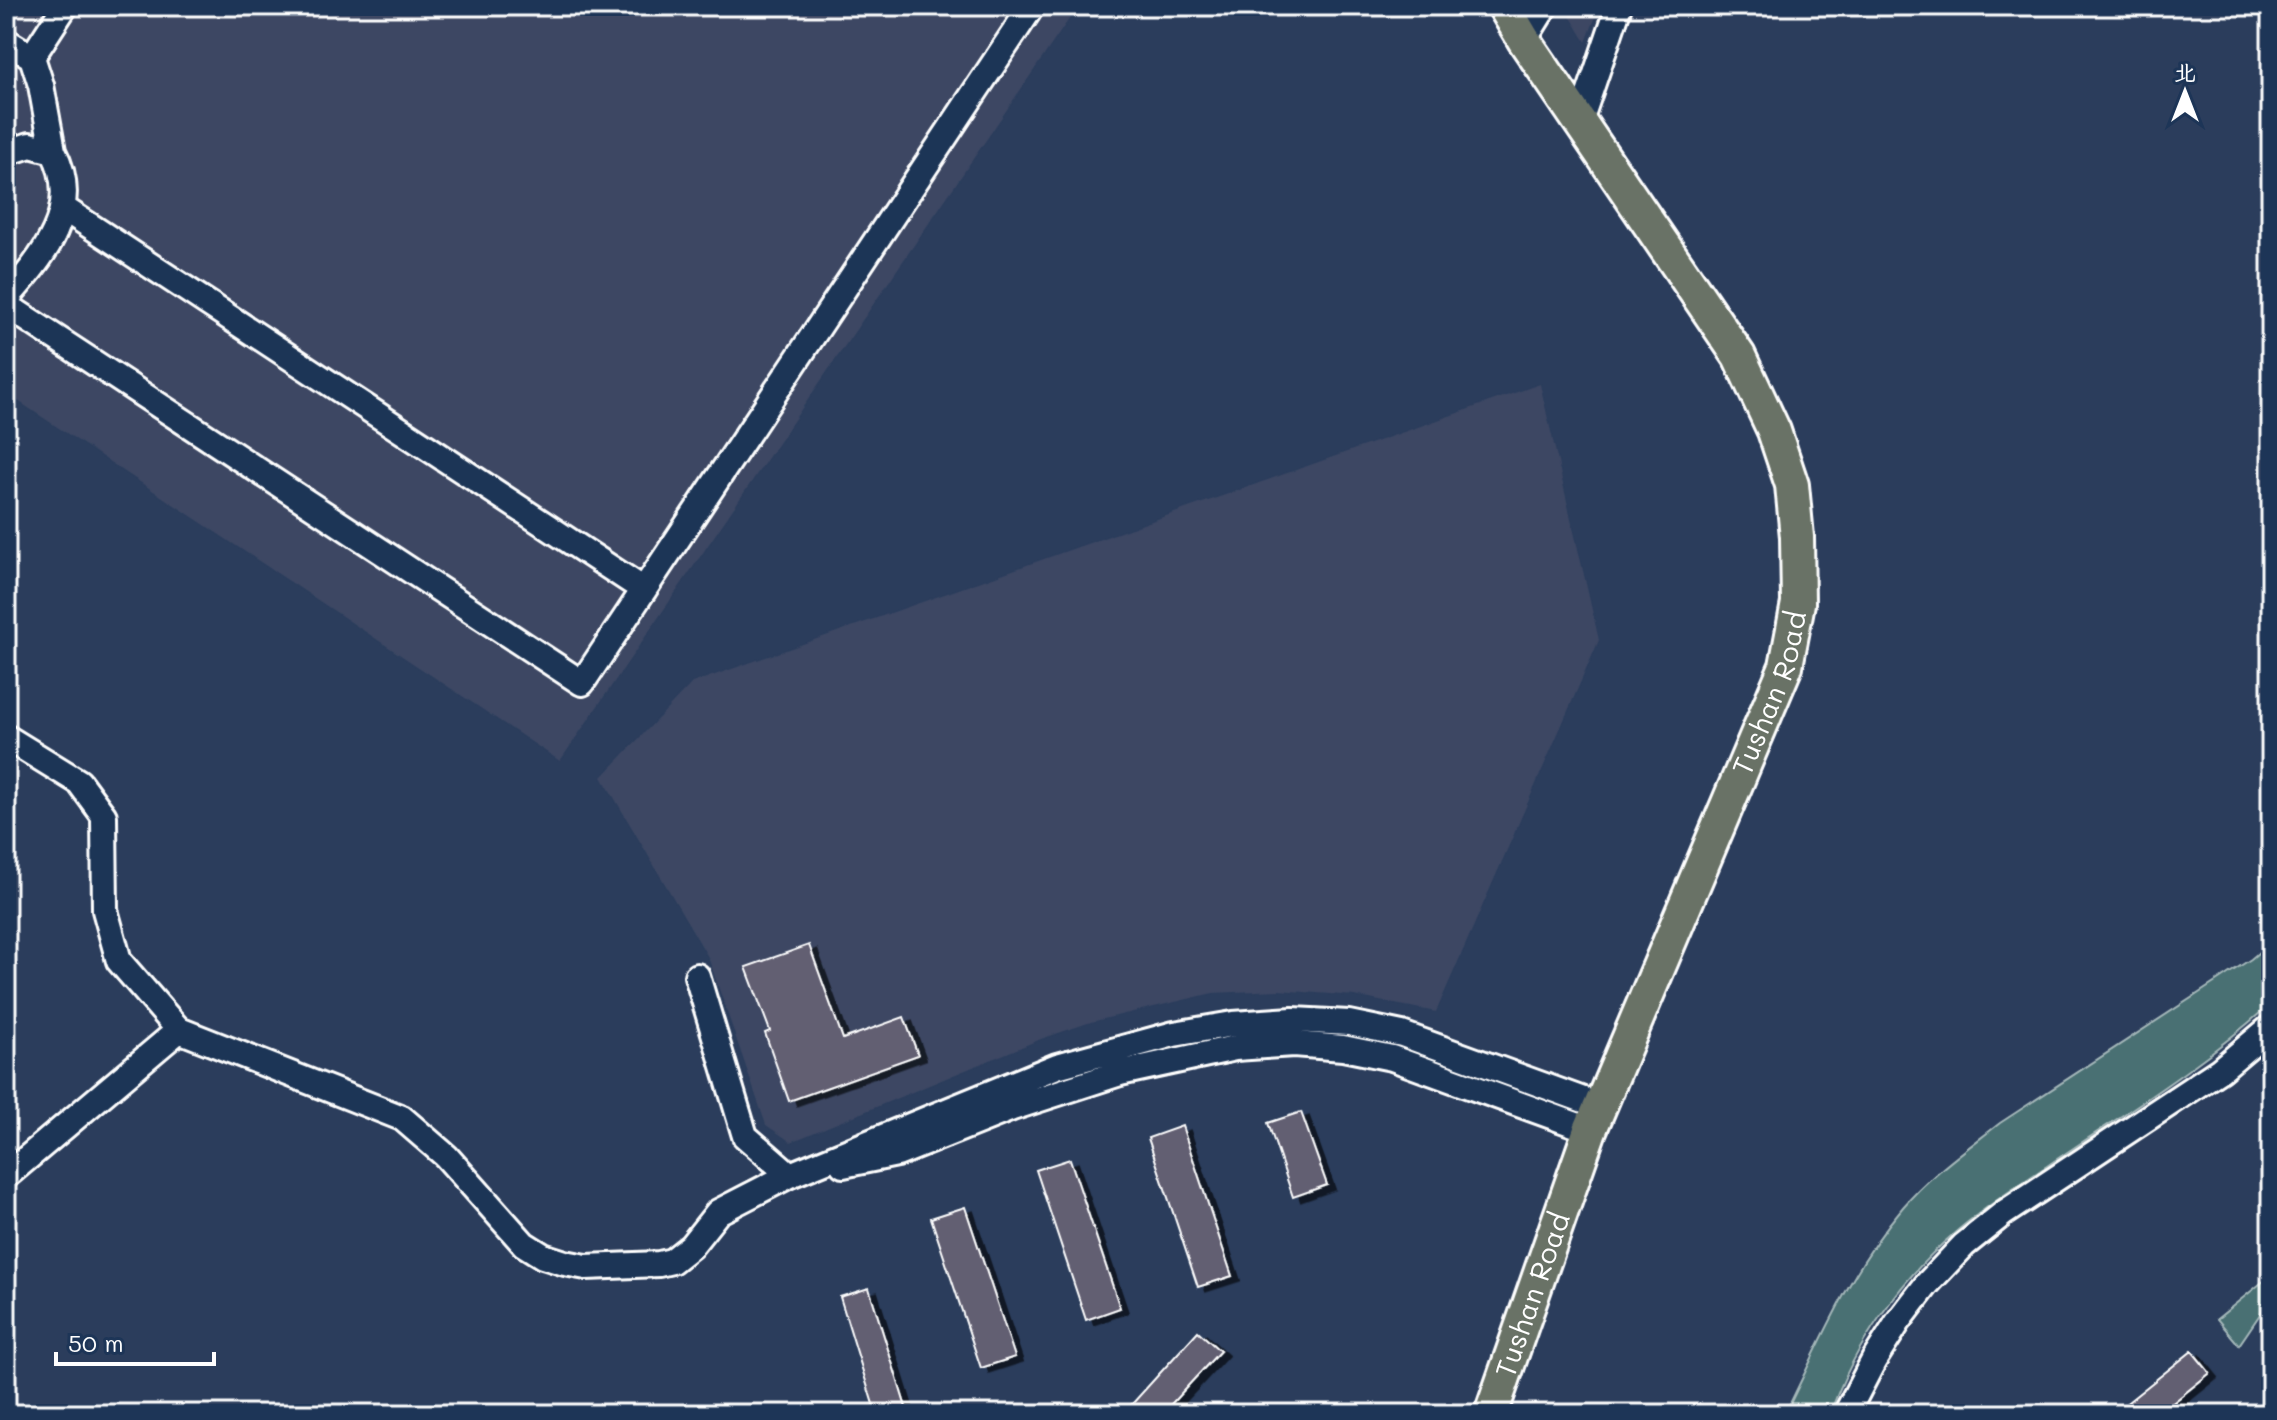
<svg xmlns="http://www.w3.org/2000/svg" width="2277" height="1420" viewBox="0 0 2277 1420" font-family="Mali,'LXGW WenKai TC',sans-serif">
	<style>
		.built { fill: #3c4763 }
		.green { fill: #496f73; stroke: #a4b7b9; stroke-width: 2 }
		.building { fill: #625e72; stroke: #fff; stroke-width: 2; filter: url(#shadow) }
		.lines { fill: none; stroke-linecap: round; stroke-linejoin: round }
		.minor-casing { stroke: #fff; stroke-width: 30 }
		.major-casing { stroke: #fff; stroke-width: 38 }
		.minor { stroke: #1d3557; stroke-width: 24 }
		.major { stroke: #697266; stroke-width: 32 }
		.labels { text-anchor: middle; stroke-width: 6; stroke-linejoin: round; paint-order: stroke }
		.street-label { font-size: 28px; fill: #fff; stroke: #1d3557 }
	</style>
	<defs>
		<filter id="shadow"><feDropShadow dx="8" dy="4.5" stdDeviation="0" flood-color="#0009"/></filter>
	</defs>
	<rect width="100%" height="100%" fill="#2b3d5c"/>
	<filter id="ink" filterUnits="userSpaceOnUse"><feTurbulence type="fractalNoise" baseFrequency=".0125" numOctaves="2"/><feDisplacementMap in="SourceGraphic" scale="16" xChannelSelector="R" yChannelSelector="G"/><feConvolveMatrix kernelMatrix="1 2 1 2 8 2 1 2 1" color-interpolation-filters="sRGB"/></filter>
	<g filter="url(#ink)">
		<path class="built" d="M 6,6 L 1078,6 L 560,761 L 6,393 Z
			M 1564,6 L 1600,6 L 1586,42 Z
			M 1540,384 L 1599,640 L 1436,1012 L 1354,996 L 1279,990 L 1213,993 L 1091,1022 L 1041,1039 L 791,1142 L 766,1125 L 708,957 L 602,777 L 692,683 Z"/>
		<path class="green" d="M 2271,942 L 2270,1004 C 2202,1066 2123,1114 2047,1166 C 2017,1186 1986,1206 1958,1230 C 1902,1277 1854,1345 1830,1414 L 1785,1414 C 1820,1343 1851,1268 1903,1207 C 1930,1175 1967,1149 2000,1123 L 2251,959 Z
			M 2271,1275 L 2271,1298 L 2239,1345 L 2217,1319 Z"/>
		<path class="building" d="M 809,945 L 843,1039 L 904,1017 L 918,1055 L 789,1101 L 765,1033 L 770,1031 L 746,967 Z
			M 1301,1112 L 1327,1185 L 1293,1197 L 1268,1123 Z
			M 1182,1126 L 1232,1276 L 1198,1287 L 1148,1138 Z
			M 1070,1159 L 1120,1308 L 1086,1320 L 1036,1170 Z
			M 965,1207 L 1015,1357 L 981,1368 L 931,1218 Z
			M 869,1288 L 908,1414 L 876,1414 L 840,1297 Z
			M 1198,1331 L 1220,1351 L 1162,1414 L 1123,1414 Z
			M 2192,1351 L 2210,1373 L 2159,1414 L 2113,1414 Z
			M 1027,1406 L 1029,1414 L 1002,1414 Z"/>
		<g class="lines">
			<g class="minor-casing">
				<path id="minor" d="M 1524,40 L 1545,6
					M 6,41 L 32,57 L 41,85 L 53,151
					M 32,57 L 65,6
					M 1580,121 L 1619,6
					M 6,153 L 30,145 L 53,151 C 84,209 43,257 6,299
					M 63,208 L 644,590
					M 6,305 L 582,683 L 1032,6
					M 6,737 L 79,782 L 104,816 L 105,910 L 119,961 L 179,1030 L 402,1118 L 446,1156 L 524,1244 L 543,1256 L 565,1263 L 586,1267 L 659,1264 L 672,1261 L 691,1246 L 718,1212 L 790,1175 L 1057,1066 L 1174,1034 L 1233,1024 L 1293,1020 L 1349,1023 L 1402,1034 L 1600,1106
					M 697,976 L 745,1136 L 790,1175
					M 843,1165 L 897,1154 L 1012,1108 L 1120,1073 L 1235,1048 L 1294,1044 L 1343,1048 L 1392,1058 L 1590,1130
					M 6,1176 L 179,1030
					M 1846,1414 L 1874,1360 L 1898,1322 L 1927,1284 L 1964,1245 L 2004,1213 L 2220,1070 L 2271,1027"/>
			</g>
			<g class="major-casing">
				<g id="major">
					<path id="s1" d="M 1491,1414 L 1590,1130 L 1786,666 L 1798,603 L 1797,537 L 1792,485 L 1774,431 L 1739,356 L 1524,40 L 1504,6"/>
				</g>
			</g>
			<use href="#minor" class="minor"/>
			<use href="#major" class="major"/>
		</g>
	</g>
	<g class="labels">
		<g class="street-label">
			<text dy="10" stroke="none"><textPath href="#s1" startOffset="774">Tushan Road</textPath></text>
			<text dy="10" stroke="none"><textPath href="#s1" startOffset="126">Tushan Road</textPath></text>
		</g>
	</g>
	<rect width="2277" height="1420" fill="none" stroke="#1d3557" stroke-width="32"/>
	<rect x="16" y="16" width="2245" height="1388" fill="none" stroke="#fff" stroke-width="3" filter="url(#ink)"/>
	<g transform="translate(2185 92)" stroke="#1d3557" stroke-width="6" paint-order="stroke">
	<path d="M0-6L14 30L0 20L-14 30Z" fill="#ffffff"/>
	<text y="-12" font-size="22" font-weight="bold" text-anchor="middle" fill="#ffffff">北</text>
	</g>
	<path d="M56 1352v12h158v-12" fill="none" stroke="#ffffff" stroke-width="4"/>
	<text x="68" y="1352" font-size="24" fill="#ffffff" stroke="#1d3557" stroke-width="6" paint-order="stroke">50 m</text>
</svg>
